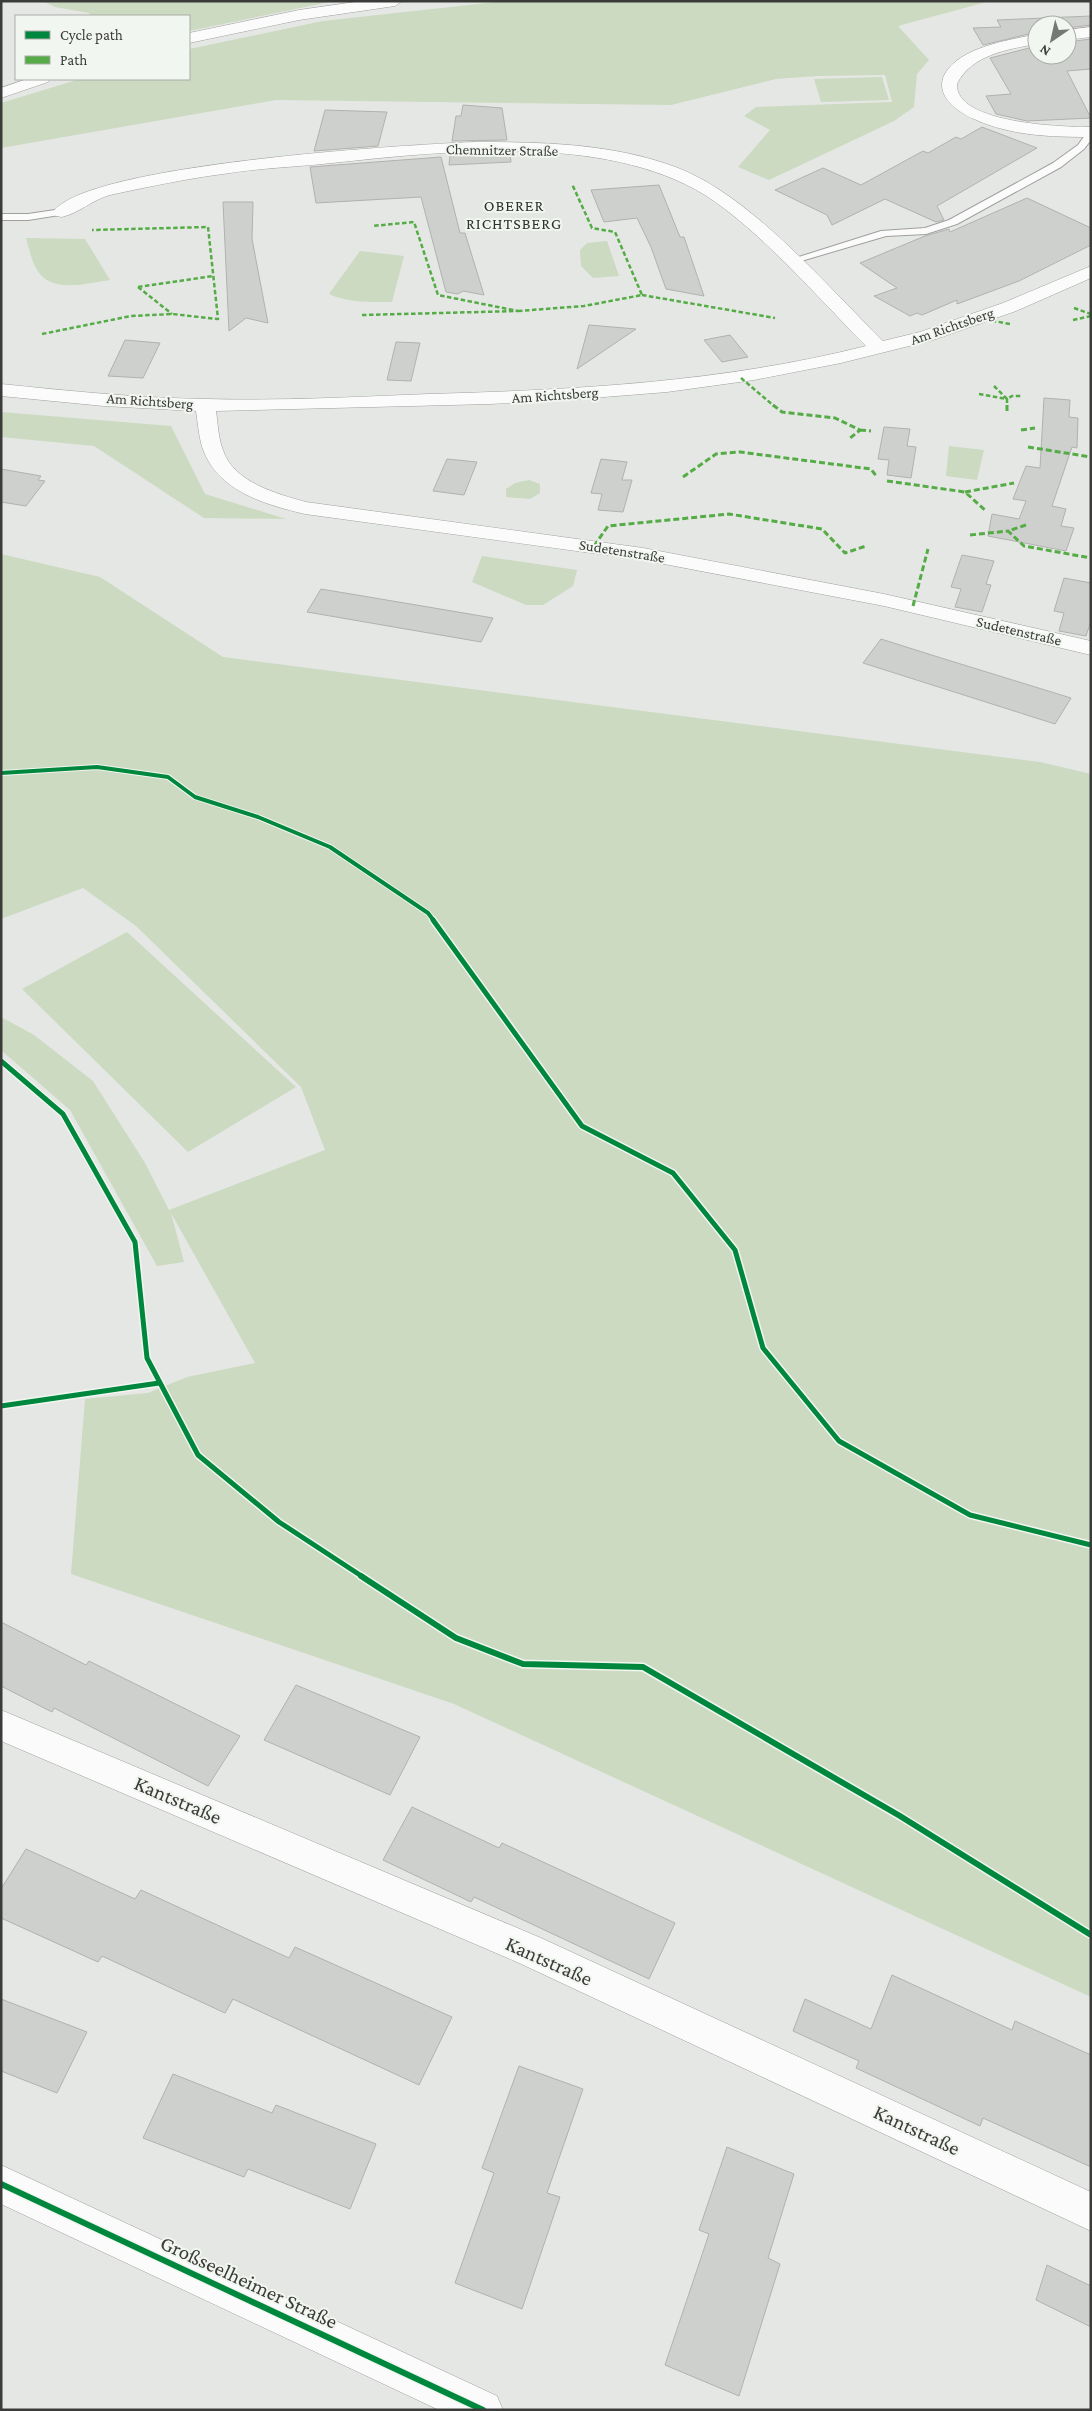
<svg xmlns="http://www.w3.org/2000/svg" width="1092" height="2411" viewBox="0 0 1092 2411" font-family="'Crimson Pro',serif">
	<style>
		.green { fill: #cbdac0 }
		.building { fill: #ced0ce; stroke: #b1b2b0 }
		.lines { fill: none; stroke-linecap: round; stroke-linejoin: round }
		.service-casing { stroke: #9fa09e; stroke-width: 2 }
		.minor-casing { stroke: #9fa09e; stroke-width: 1 }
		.secondary-casing { stroke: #9fa09e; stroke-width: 1 }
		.service { fill: #fbfbfb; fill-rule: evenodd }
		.minor { fill: #fbfbfb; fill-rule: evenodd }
		.secondary { fill: #fbfbfb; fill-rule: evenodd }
		.quiet-far1 { stroke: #55ac46; stroke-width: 2.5; stroke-dasharray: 4.5 2.5; stroke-linecap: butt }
		.quiet { stroke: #55ac46; stroke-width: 3; stroke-dasharray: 6 3; stroke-linecap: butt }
		.cycleway-far2-casing { stroke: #f2f6f0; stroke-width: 6 }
		.cycleway-far1-casing { stroke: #f2f6f0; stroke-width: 8 }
		.cycleway-casing { stroke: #f2f6f0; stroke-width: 9 }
		.cycleway-far2 { stroke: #00873e; stroke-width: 4 }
		.cycleway-far1 { stroke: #00873e; stroke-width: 5 }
		.cycleway { stroke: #00873e; stroke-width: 6 }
		.labels { text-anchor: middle; stroke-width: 4; stroke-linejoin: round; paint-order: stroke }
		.far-street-label { font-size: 15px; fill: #3b3c3a; stroke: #f2f6f0 }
		.far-neighbourhood-label { font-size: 16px; letter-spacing: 1px; fill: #2f322e; stroke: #f2f6f0 }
		.near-street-label { font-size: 21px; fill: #3b3c3a; stroke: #f2f6f0 }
	</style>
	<rect width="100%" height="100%" fill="#e5e7e4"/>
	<path class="green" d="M 43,1 L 334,1 L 189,31 L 189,16 L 90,16 L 89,13 L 55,7 Z
		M 505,1 L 990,1 L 898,26 L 929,60 L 917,74 L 914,107 L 894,121 L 769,180 L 738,167 L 770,130 L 744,116 L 756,107 L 892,102 L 885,75 L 817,76 L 776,79 L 671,105 L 276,100 L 1,148 L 1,103 L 80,79 L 189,79 L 189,49 L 199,47 L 323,21 Z
		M 882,77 L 889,100 L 821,102 L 814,79 Z
		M 26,238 L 85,239 L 110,280 C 86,283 50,295 36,268 C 31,259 29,248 26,238 Z
		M 607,241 L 619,276 L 593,278 L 581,266 L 580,250 L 587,243 Z
		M 360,251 L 404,256 L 392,302 C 371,302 348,303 329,294 Z
		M 1,412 L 171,426 L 205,494 L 286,519 L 204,518 L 94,446 L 1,437 Z
		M 949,446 L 984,450 L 977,480 L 946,476 Z
		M 529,480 L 540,484 L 540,493 L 530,499 L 506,497 L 506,489 L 515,483 Z
		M 1,554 L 100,577 L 223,657 L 1040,762 L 1091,774 L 1091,1997 L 454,1704 L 71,1574 L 85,1399 L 148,1393 L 187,1377 L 255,1363 L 171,1213 L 184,1262 L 157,1266 L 70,1110 L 1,1050 L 1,1017 L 34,1035 L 93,1081 L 145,1163 L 169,1210 L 325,1150 L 301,1087 L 136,926 L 83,888 L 1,919 Z
		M 482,556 L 577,570 L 573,586 L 543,605 L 526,605 L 472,582 Z
		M 127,932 L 296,1087 L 188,1152 L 22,989 Z"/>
	<path class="building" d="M 1091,16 L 1091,25 L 1067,28 L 1067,25 L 1037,25 L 1037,32 L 983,45 L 973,28 L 1001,27 L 997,20 Z
		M 1091,39 L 1091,69 L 1067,71 L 1091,118 L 1027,121 L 996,114 L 986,96 L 1011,94 L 990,58 L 1037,46 L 1037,55 L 1067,55 L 1067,42 Z
		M 463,105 L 502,108 L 507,140 L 452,141 L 456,116 L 461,116 Z
		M 325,110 L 387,112 L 378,146 L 314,151 Z
		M 982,127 L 1037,148 L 937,206 L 944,220 L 936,222 L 885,199 L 832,225 L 827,215 L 775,190 L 823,168 L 861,185 L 923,151 L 928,153 L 956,137 L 961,139 Z
		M 473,153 L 510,153 L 511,162 L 449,165 L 450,155 Z
		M 441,157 L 460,233 L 465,233 L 484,295 L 463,291 L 458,294 L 446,292 L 421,197 L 316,203 L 310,167 Z
		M 659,185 L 680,237 L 684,237 L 704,296 L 666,289 L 651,247 L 637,218 L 604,222 L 591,190 Z
		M 1027,198 L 1091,228 L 1091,245 L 1019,281 L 957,304 L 957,300 L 922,315 L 917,313 L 910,316 L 874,296 L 897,288 L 860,263 L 925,236 L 949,229 L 950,232 Z
		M 223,202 L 253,202 L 252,239 L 268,323 L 246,318 L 229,331 Z
		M 589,325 L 636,329 L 577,369 Z
		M 730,335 L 748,357 L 722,362 L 704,340 Z
		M 125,340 L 160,343 L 143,378 L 108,376 Z
		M 396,342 L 420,343 L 411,381 L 387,380 Z
		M 1044,398 L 1070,400 L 1069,417 L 1078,418 L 1077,448 L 1072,447 L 1052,506 L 1066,509 L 1061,526 L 1074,528 L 1066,551 L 988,536 L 992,514 L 1019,519 L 1026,501 L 1013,499 L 1026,466 L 1040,468 Z
		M 884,427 L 910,429 L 907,446 L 916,447 L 911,478 L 887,475 L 889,460 L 878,459 Z
		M 447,459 L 477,462 L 464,495 L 433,491 Z
		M 601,459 L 627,462 L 622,480 L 632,480 L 623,512 L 598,510 L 602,494 L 591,493 Z
		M 1,469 L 41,476 L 38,480 L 45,481 L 26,506 L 1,502 Z
		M 962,555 L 994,561 L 986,584 L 991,585 L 982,612 L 955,607 L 961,589 L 951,587 Z
		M 1064,578 L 1091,583 L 1091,621 L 1086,636 L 1059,631 L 1064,613 L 1054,611 Z
		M 321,589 L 446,610 L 493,618 L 481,642 L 307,612 Z
		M 881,639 L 938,657 L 1071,698 L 1055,724 L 863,663 Z
		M 1,1622 L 86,1665 L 89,1661 L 240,1736 L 208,1786 L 54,1708 L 52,1712 L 1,1686 Z
		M 296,1685 L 420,1737 L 390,1795 L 264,1740 Z
		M 412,1807 L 499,1848 L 502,1843 L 675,1923 L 649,1979 L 474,1897 L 471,1902 L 383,1860 Z
		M 26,1849 L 135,1899 L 141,1890 L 289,1958 L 295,1947 L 452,2017 L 419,2085 L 233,1999 L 225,2013 L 102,1956 L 98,1962 L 1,1918 L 1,1889 Z
		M 892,1975 L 1012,2030 L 1015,2021 L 1091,2055 L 1091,2167 L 983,2118 L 980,2126 L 856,2068 L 859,2061 L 793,2031 L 805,1999 L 871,2029 Z
		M 1,1999 L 87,2032 L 57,2093 L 1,2071 Z
		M 519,2066 L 583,2089 L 547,2193 L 560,2197 L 522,2309 L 455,2283 L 494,2173 L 482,2168 Z
		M 173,2074 L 272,2113 L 276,2105 L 376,2144 L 350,2209 L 248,2169 L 244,2177 L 143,2138 Z
		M 727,2147 L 794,2174 L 768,2258 L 780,2264 L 739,2396 L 665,2365 L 709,2234 L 699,2230 Z
		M 1047,2265 L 1091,2286 L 1091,2327 L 1036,2300 Z"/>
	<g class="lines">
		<g class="service-casing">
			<path id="service" d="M 1091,130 L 1091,140 L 1084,149 L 1061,167 L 957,224 L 926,234 L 886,236 L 791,264 L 786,261 L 881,231 L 925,228 L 949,220 L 1053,163 L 1078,145 L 1088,131 Z
				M 62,209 L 67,212 L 66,214 L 28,220 L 1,220 L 1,214 L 28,214 Z"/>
		</g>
		<g class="minor-casing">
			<path id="minor" d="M 1091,27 L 1091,37 L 1067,40 L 1067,30 Z
				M 1037,34 L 1037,44 C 1008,49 971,55 957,84 C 955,124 1064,127 1091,127 L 1091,137 C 1051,137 1011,136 974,119 C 938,103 928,76 967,54 C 988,43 1014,39 1037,34 Z
				M 473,142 C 541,142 613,143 678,168 C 751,196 827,286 883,341 L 920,332 L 1003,303 L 1091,266 L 1091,278 L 1016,311 L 933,340 L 841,363 L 754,380 L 667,392 L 579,399 L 490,404 L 216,411 C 218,424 218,437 223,450 C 233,482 277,494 306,502 L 643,548 L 884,594 L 1091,641 L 1091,655 L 884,606 L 643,560 L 305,514 C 267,505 220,492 204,452 C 199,440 198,424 196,411 L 104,406 L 1,396 L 1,384 C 69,391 137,398 206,399 C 280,401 354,397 429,394 C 575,390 724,382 866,346 C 818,298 761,231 705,195 C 604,133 445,151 332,163 C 296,167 259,168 223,174 C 185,179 147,187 110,195 C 92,200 79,213 62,217 L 56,216 L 53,212 C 86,164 405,145 473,142 Z
				M 1,1710 L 541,1938 L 1091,2192 L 1091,2231 L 517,1962 L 1,1741 Z"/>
		</g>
		<g class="secondary-casing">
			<path id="secondary" d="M 362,1 L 402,1 L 395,6 L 299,20 L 189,43 L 189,33 L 299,10 Z
				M 27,79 L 50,79 L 48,82 L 1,98 L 1,88 Z
				M 1,2165 L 497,2396 L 503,2410 L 439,2410 L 1,2204 Z"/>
		</g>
		<use href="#service" class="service"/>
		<use href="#minor" class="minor"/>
		<use href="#secondary" class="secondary"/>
		<path class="quiet-far1" d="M 138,287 L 213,276
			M 138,287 L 172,314
			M 642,295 L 775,318
			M 1074,308 L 1091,314
			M 518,311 L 584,306 L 642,295 L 615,232 L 592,228 L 572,184
			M 362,315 L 518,311 L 438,295 L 414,222 L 372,226
			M 978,318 L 1010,324
			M 1073,320 L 1091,316
			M 42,334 L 131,316 L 172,314 L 218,319 L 208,227 L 92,230
			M 741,378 L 774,406
			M 994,386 L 1007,399 L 1012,396 L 1022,396
			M 979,394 L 1007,399 L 1007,406"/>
		<path class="quiet" d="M 773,405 L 782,412 L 835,418 L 860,430 L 849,439
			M 1007,405 L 1007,413
			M 860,430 L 871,431
			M 1021,430 L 1035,428
			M 1028,447 L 1091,457
			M 683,477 L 716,454 L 740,452 L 871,469 L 877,477
			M 887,481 L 965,492 L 985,510
			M 965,492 L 1014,483
			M 1026,525 L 1008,531 L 1024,546 L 1091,558
			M 970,535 L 1008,531
			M 594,546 L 608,526 L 729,514 L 822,529 L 845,553 L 866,546
			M 913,606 L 928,549"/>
		<g class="cycleway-far2-casing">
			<path id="cycleway-far2" d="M 1,773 L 97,767 L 168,777 L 195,797 L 258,817 L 330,847 L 428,913 L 434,921"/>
		</g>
		<g class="cycleway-far1-casing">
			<path id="cycleway-far1" d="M 433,920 L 582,1126 L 673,1173 L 735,1250 L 763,1348 L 839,1441 L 970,1515 L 1091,1545
				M 1,1061 L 63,1114 L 135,1242 L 147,1358 L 198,1455 L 279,1522 L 363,1577
				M 1,1406 L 159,1383"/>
		</g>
		<g class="cycleway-casing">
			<path id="cycleway" d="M 361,1576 L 456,1638 L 523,1664 L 643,1667 L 900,1816 L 1091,1935
				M 1,2184 L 483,2410"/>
		</g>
		<use href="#cycleway-far2" class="cycleway-far2"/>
		<use href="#cycleway-far1" class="cycleway-far1"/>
		<use href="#cycleway" class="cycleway"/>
	</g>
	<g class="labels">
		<g class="far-street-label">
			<text transform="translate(502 150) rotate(1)" y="5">Chemnitzer Straße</text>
			<text transform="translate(952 326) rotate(-19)" y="5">Am Richtsberg</text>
			<text transform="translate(555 395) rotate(-4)" y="5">Am Richtsberg</text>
			<text transform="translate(150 401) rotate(4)" y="5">Am Richtsberg</text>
			<text transform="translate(622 551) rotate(9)" y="5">Sudetenstraße</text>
			<text transform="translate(1019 631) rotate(13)" y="5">Sudetenstraße</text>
		</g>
		<g class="far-neighbourhood-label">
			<text x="514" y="211">OBERER<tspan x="514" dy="18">RICHTSBERG</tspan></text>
		</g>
		<g class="near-street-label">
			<text transform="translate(178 1800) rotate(23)" y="7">Kantstraße</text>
			<text transform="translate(549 1961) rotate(24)" y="7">Kantstraße</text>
			<text transform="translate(917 2130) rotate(25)" y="7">Kantstraße</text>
			<text transform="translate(249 2282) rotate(25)" y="7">Großseelheimer Straße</text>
		</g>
	</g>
	<rect width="1092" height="2411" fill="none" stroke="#3b3c3a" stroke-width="5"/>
	<rect x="15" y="15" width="175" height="65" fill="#f2f6f0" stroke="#a9aca7"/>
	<rect x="25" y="31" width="25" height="8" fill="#00873e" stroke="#a9aca7"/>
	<text x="60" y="40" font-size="15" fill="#3b3c3a">Cycle path</text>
	<rect x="25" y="56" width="25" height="8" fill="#55ac46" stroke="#a9aca7"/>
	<text x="60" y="65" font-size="15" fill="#3b3c3a">Path</text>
	<g transform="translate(1052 40) rotate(214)"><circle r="24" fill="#f2f6f0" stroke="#a9aca7"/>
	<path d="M0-4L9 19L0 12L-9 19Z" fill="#767876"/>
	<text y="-8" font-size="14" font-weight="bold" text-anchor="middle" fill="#3b3c3a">N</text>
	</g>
</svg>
